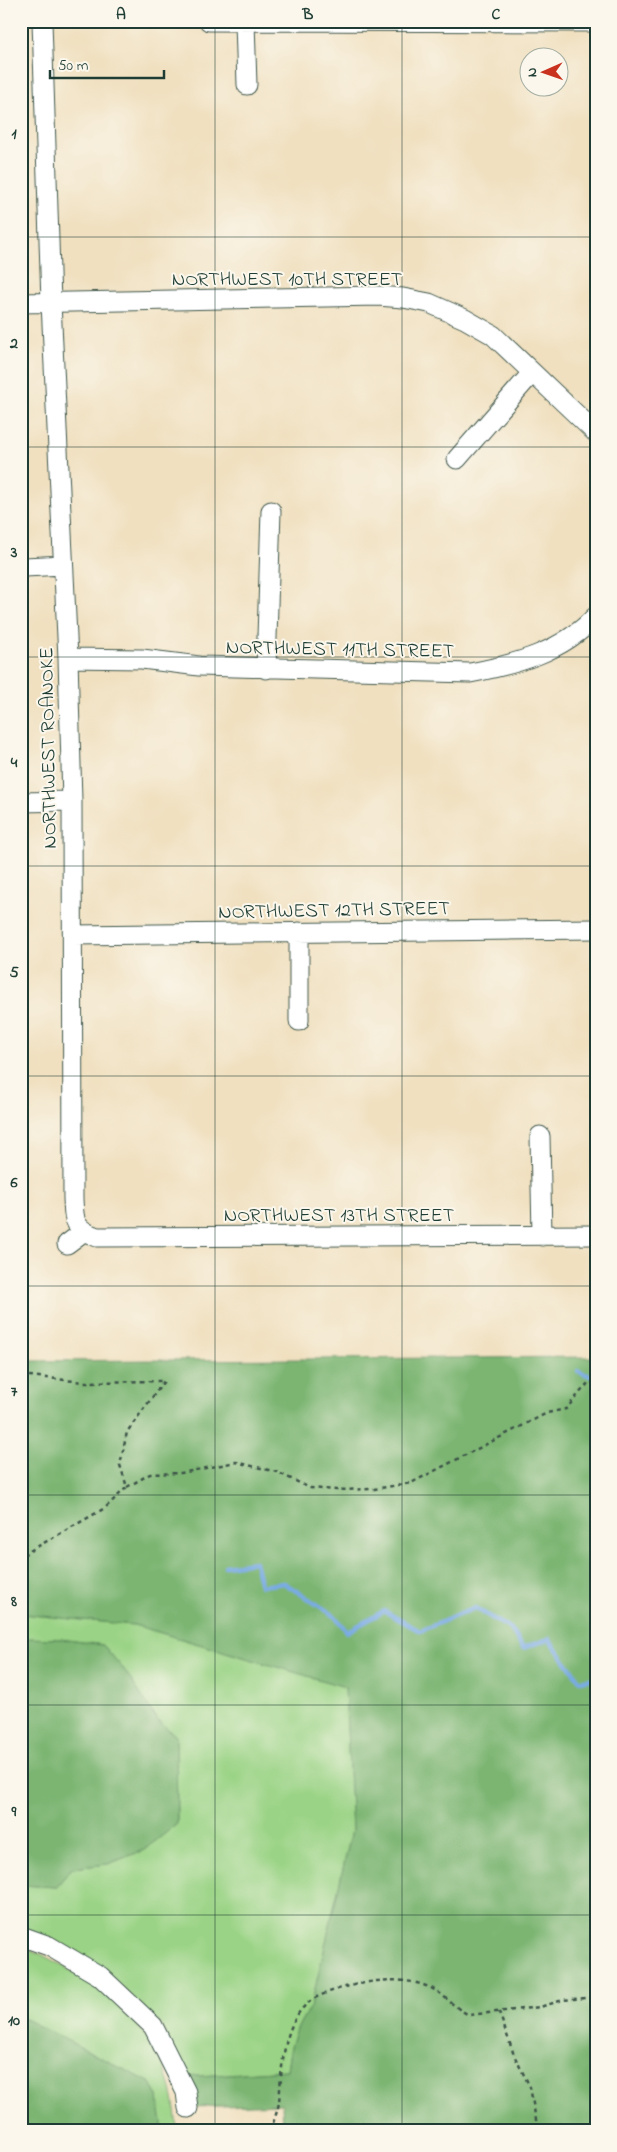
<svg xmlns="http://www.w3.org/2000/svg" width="617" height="2152" viewBox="0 0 617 2152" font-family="'Indie Flower',sans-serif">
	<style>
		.green { fill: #9ad385; stroke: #5c885c }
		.forest { fill: #7bb572; stroke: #4d7953 }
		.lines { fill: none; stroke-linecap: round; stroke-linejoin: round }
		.stream { stroke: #7aabe5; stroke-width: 4.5 }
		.minor-casing { stroke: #3e5549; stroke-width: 21 }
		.path { stroke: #3e5549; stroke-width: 2.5; stroke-dasharray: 4 4; stroke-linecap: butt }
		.minor { stroke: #fff; stroke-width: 19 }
		.grid { fill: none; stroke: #1f3d34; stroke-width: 1; stroke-opacity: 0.55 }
		.labels { text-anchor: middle; stroke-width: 4; stroke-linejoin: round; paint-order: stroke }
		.street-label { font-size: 20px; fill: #1f3d34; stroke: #fbf7ec }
		.neatline { fill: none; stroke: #1f3d34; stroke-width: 2 }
		.grid-label { font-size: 16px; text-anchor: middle; font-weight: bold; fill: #1f3d34 }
	</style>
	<rect width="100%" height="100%" fill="#fbf7ec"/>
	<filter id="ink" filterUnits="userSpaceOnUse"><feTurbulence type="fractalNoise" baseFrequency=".02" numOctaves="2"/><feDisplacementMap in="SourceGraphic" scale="10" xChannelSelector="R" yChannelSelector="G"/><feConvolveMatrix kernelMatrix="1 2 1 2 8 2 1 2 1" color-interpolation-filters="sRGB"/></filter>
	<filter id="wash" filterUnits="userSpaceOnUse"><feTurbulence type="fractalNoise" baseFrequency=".0096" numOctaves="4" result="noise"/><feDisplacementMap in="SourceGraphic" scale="20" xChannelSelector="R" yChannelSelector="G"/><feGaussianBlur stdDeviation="1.12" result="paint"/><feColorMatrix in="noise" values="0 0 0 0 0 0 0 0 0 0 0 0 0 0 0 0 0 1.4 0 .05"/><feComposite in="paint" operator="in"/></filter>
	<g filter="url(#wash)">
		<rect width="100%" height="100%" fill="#f0e0c0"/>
		<path class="green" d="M 21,1614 L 134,1625 L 345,1687 L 352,1830 L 311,2006 C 296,2026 290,2045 287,2070 L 185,2077 L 160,2023 L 21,1929 L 21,1885 L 56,1887 L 72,1868 L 108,1864 L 144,1850 L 177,1824 L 176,1736 L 157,1720 L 126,1672 L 103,1645 L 61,1639 L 21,1638 Z
			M 21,1945 C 77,1970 139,2009 164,2067 C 172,2087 176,2110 177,2131 L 163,2131 L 158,2097 L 151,2083 L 21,2017 Z"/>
		<path class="forest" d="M 596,1357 L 596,2131 L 283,2131 L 282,2104 L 193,2107 L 185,2077 L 287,2070 C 290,2045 296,2026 311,2006 L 352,1830 L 345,1687 L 134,1625 L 21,1614 L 21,1361 Z
			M 21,1638 L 61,1639 L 103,1645 L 126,1672 L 157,1720 L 176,1736 L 177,1824 L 144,1850 L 108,1864 L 72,1868 L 56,1887 L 21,1885 Z
			M 21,2017 L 151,2083 L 158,2097 L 163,2131 L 21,2131 Z"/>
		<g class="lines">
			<path class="stream" d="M 578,1371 L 595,1378
				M 225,1566 L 255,1562 L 261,1586 L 284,1583 L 335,1616 L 347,1632 L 384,1611 L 420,1631 L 475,1608 L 511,1629 L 523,1648 L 549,1639 L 580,1681 L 596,1678"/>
		</g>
	</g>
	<g filter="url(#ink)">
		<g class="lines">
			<g class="minor-casing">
				<path id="minor" d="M 42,21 L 51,303 L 68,658 L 72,801 L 73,1198 C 74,1221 73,1228 97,1237 L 596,1235
					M 209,21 L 596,22
					M 245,22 L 247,85
					M 21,303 L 378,296 L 403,298 L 429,303 L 465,319 L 493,335 L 596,433
					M 457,459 L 532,373
					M 21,569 L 25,567 L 63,565
					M 68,658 L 142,659 L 199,666 L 470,673 C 517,664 562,652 596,616
					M 266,669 L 271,511
					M 21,802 L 72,801
					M 299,932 L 299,1021
					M 73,935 L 596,929
					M 540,1136 L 542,1236
					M 67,1244 L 83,1232
					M 21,1936 L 49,1946 L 100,1976 L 153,2026 L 186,2092 L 188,2108"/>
			</g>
			<path class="path" d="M 21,1375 L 83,1382 L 164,1381 L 127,1432 L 120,1465 L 127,1487 L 105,1508 L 21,1556
				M 127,1487 L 150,1474 L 181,1473 L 236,1462 L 277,1472 L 310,1488 L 336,1490 L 374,1489 L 411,1483 L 547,1413 L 566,1409 L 589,1382 L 596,1383
				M 499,2012 L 514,2055 L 530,2087 L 538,2131
				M 271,2131 C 273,2121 278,2111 279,2102 C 282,2068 282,2017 315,1998 C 329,1991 344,1987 359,1984 C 381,1979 407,1978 429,1987 C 445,1994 454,2009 470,2015 L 540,2007 L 563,2000 L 596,1997"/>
			<use href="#minor" class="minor"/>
		</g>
	</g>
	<path class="grid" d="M 215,21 L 215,2131M 402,21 L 402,2131M 21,237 L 596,237M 21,447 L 596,447M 21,657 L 596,657M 21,866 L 596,866M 21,1076 L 596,1076M 21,1286 L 596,1286M 21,1495 L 596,1495M 21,1705 L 596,1705M 21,1915 L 596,1915"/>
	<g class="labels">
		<g class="street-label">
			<text x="287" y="285">NORTHWEST 10TH STREET</text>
			<text transform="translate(340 648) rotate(1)" y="7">NORTHWEST 11TH STREET</text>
			<text transform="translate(47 748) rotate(-91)" y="7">NORTHWEST ROANOKE</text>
			<text transform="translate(334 909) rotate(-1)" y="7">NORTHWEST 12TH STREET</text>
			<text x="339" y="1221">NORTHWEST 13TH STREET</text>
		</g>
	</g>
	<rect width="617" height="2152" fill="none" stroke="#fbf7ec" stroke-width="55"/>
	<g transform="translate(544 72) rotate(268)"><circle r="24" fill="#fbf7ec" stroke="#a3ada2"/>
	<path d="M0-4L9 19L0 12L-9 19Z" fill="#c8321e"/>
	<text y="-8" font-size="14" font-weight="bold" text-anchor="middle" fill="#1f3d34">N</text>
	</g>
	<path d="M50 70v8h114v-8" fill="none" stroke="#1f3d34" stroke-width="2.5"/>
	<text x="58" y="70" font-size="15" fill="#1f3d34" stroke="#fbf7ec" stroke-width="4" paint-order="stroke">50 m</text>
	<rect x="28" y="28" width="562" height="2096" class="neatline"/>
	<g class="grid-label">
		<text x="121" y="19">A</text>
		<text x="308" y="19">B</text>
		<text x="496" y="19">C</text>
		<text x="14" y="138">1</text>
		<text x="14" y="348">2</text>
		<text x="14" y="557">3</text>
		<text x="14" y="767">4</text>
		<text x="14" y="977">5</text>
		<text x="14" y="1187">6</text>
		<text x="14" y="1396">7</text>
		<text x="14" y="1606">8</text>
		<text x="14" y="1816">9</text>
		<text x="14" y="2025">10</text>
	</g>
</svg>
